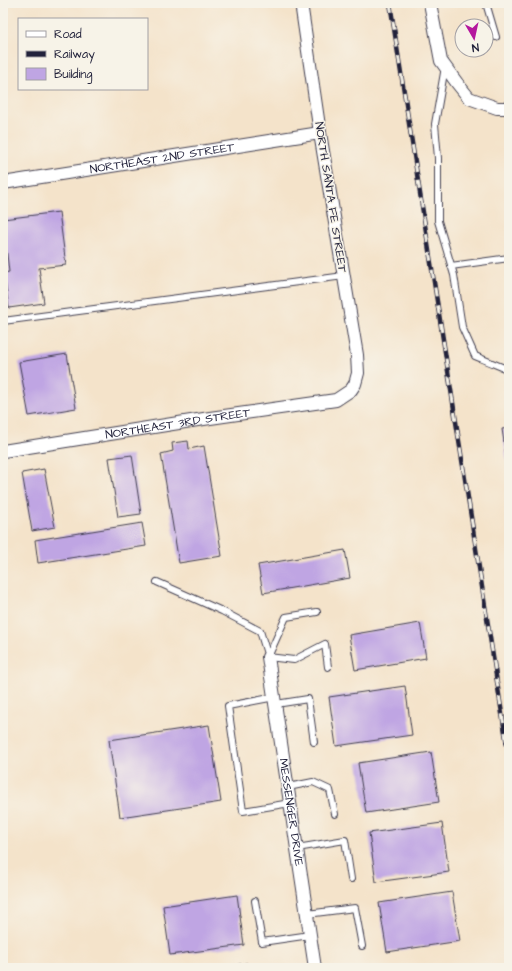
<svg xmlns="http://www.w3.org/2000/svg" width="512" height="971" viewBox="0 0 512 971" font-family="'Architects Daughter',sans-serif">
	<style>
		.building { fill: #bfa5e3 }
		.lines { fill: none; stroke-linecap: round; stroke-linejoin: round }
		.service-casing { stroke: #423f50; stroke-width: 8 }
		.minor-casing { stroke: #423f50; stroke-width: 14 }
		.service { stroke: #fff; stroke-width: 6 }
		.minor { stroke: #fff; stroke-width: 12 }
		.rail-casing { stroke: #22223b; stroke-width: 4.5 }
		.rail { stroke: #f7f3e8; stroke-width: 3; stroke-dasharray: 9; stroke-linecap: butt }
		.labels { text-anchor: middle; stroke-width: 3; stroke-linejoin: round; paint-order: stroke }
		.street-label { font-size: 12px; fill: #22223b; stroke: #f7f3e8 }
	</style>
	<rect width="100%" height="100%" fill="#f7f3e8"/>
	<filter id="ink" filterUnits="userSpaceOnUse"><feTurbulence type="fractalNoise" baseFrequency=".025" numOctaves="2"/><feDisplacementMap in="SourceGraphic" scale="8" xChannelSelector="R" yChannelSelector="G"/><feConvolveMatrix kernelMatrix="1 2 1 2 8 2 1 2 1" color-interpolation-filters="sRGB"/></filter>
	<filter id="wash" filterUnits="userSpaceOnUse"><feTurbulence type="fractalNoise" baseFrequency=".012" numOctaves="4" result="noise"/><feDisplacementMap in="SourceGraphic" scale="16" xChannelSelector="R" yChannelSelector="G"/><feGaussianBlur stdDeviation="0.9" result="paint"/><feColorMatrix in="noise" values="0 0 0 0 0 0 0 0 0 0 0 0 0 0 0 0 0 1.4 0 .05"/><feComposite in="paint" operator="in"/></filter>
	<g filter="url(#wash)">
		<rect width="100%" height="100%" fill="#f4e3ca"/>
		<g id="blocks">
			<path class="building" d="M 59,212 L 66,265 L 39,268 L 44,303 L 9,308 L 4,273 L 9,272 L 3,219 Z
				M 67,354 L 76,408 L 29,416 L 19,362 Z
				M 509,428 L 509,468 L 508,469 L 502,429 Z
				M 188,441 L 189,449 L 204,446 L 222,556 L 179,563 L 161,454 L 173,451 L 172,443 Z
				M 132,455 L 141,514 L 118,517 L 109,458 Z
				M 44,469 L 55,527 L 32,531 L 22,473 Z
				M 142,523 L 146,546 L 38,563 L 35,540 Z
				M 345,550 L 350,578 L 263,593 L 258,565 Z
				M 420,623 L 426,658 L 355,670 L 349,635 Z
				M 405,686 L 412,735 L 336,746 L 329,697 Z
				M 209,725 L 221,802 L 120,817 L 109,740 Z
				M 431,752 L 439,802 L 366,813 L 358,763 Z
				M 442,823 L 449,872 L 376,882 L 369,833 Z
				M 452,892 L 460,941 L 387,952 L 379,903 Z
				M 237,895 L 244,945 L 170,955 L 163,906 Z
				M 247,963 L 248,968 L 222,968 L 222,967 Z"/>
		</g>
	</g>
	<g filter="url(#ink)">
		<use href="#blocks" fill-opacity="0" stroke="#423f50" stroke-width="1"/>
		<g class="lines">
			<g class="service-casing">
				<path id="service" d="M 486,3 L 496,37
					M 445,67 L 435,124 L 438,158 L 438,221 L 454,275 L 462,327 L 475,356 L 509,370
					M 451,266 L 509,258
					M 3,321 L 344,276
					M 157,582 L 222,611 L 260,631 L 268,657
					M 268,657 L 294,660 L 325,644 L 328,667
					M 268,657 L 286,617 L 317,612
					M 275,697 L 228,706 L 243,811 L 290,803
					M 276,704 L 308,699 L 314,742
					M 288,787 L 313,782 L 330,790 L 335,814
					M 297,848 L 345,840 L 351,879
					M 255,901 L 262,942 L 310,935
					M 307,914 L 355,908 L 362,946"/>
			</g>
			<g class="minor-casing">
				<g id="minor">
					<path d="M 430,3 L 441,61 L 457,83 L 469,98 L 497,108 L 509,108"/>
					<path id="s1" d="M 3,183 L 320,133"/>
					<path id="s2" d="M 3,451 L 210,418 L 336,400 L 351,390 L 355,384 L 358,373 L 357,355 L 320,133 L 301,3"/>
					<path id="s3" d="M 268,657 L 315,968"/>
				</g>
			</g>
			<use href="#service" class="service"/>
			<use href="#minor" class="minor"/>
			<g class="rail-casing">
				<path id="rail" d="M 390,3 L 509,758"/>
			</g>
			<use href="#rail" class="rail"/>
		</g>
	</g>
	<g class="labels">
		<g class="street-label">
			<text dy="4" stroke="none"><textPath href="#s1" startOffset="161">NORTHEAST 2ND STREET</textPath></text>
			<text transform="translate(331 197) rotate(81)" y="4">NORTH SANTA FE STREET</text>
			<text dy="4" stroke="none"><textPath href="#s2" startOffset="177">NORTHEAST 3RD STREET</textPath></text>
			<text dy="4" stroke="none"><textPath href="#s3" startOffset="157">MESSENGER DRIVE</textPath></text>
		</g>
	</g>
	<rect width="512" height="971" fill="none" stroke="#f7f3e8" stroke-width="16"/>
	<rect x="18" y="18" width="130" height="72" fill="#f7f3e8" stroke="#a29fa3"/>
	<rect x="26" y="31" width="20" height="6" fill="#ffffff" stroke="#a29fa3"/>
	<text x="54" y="38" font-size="12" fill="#22223b">Road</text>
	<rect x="26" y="51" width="20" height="6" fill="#22223b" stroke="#a29fa3"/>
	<text x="54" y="58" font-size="12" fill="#22223b">Railway</text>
	<rect x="26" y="68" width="20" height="12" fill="#bfa5e3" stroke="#a29fa3"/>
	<text x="54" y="78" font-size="12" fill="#22223b">Building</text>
	<g transform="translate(474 38) rotate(171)"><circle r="19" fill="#f7f3e8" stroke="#a29fa3"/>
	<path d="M0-3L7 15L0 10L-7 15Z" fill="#b5179e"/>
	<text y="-6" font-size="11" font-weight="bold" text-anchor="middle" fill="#22223b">N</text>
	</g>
</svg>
